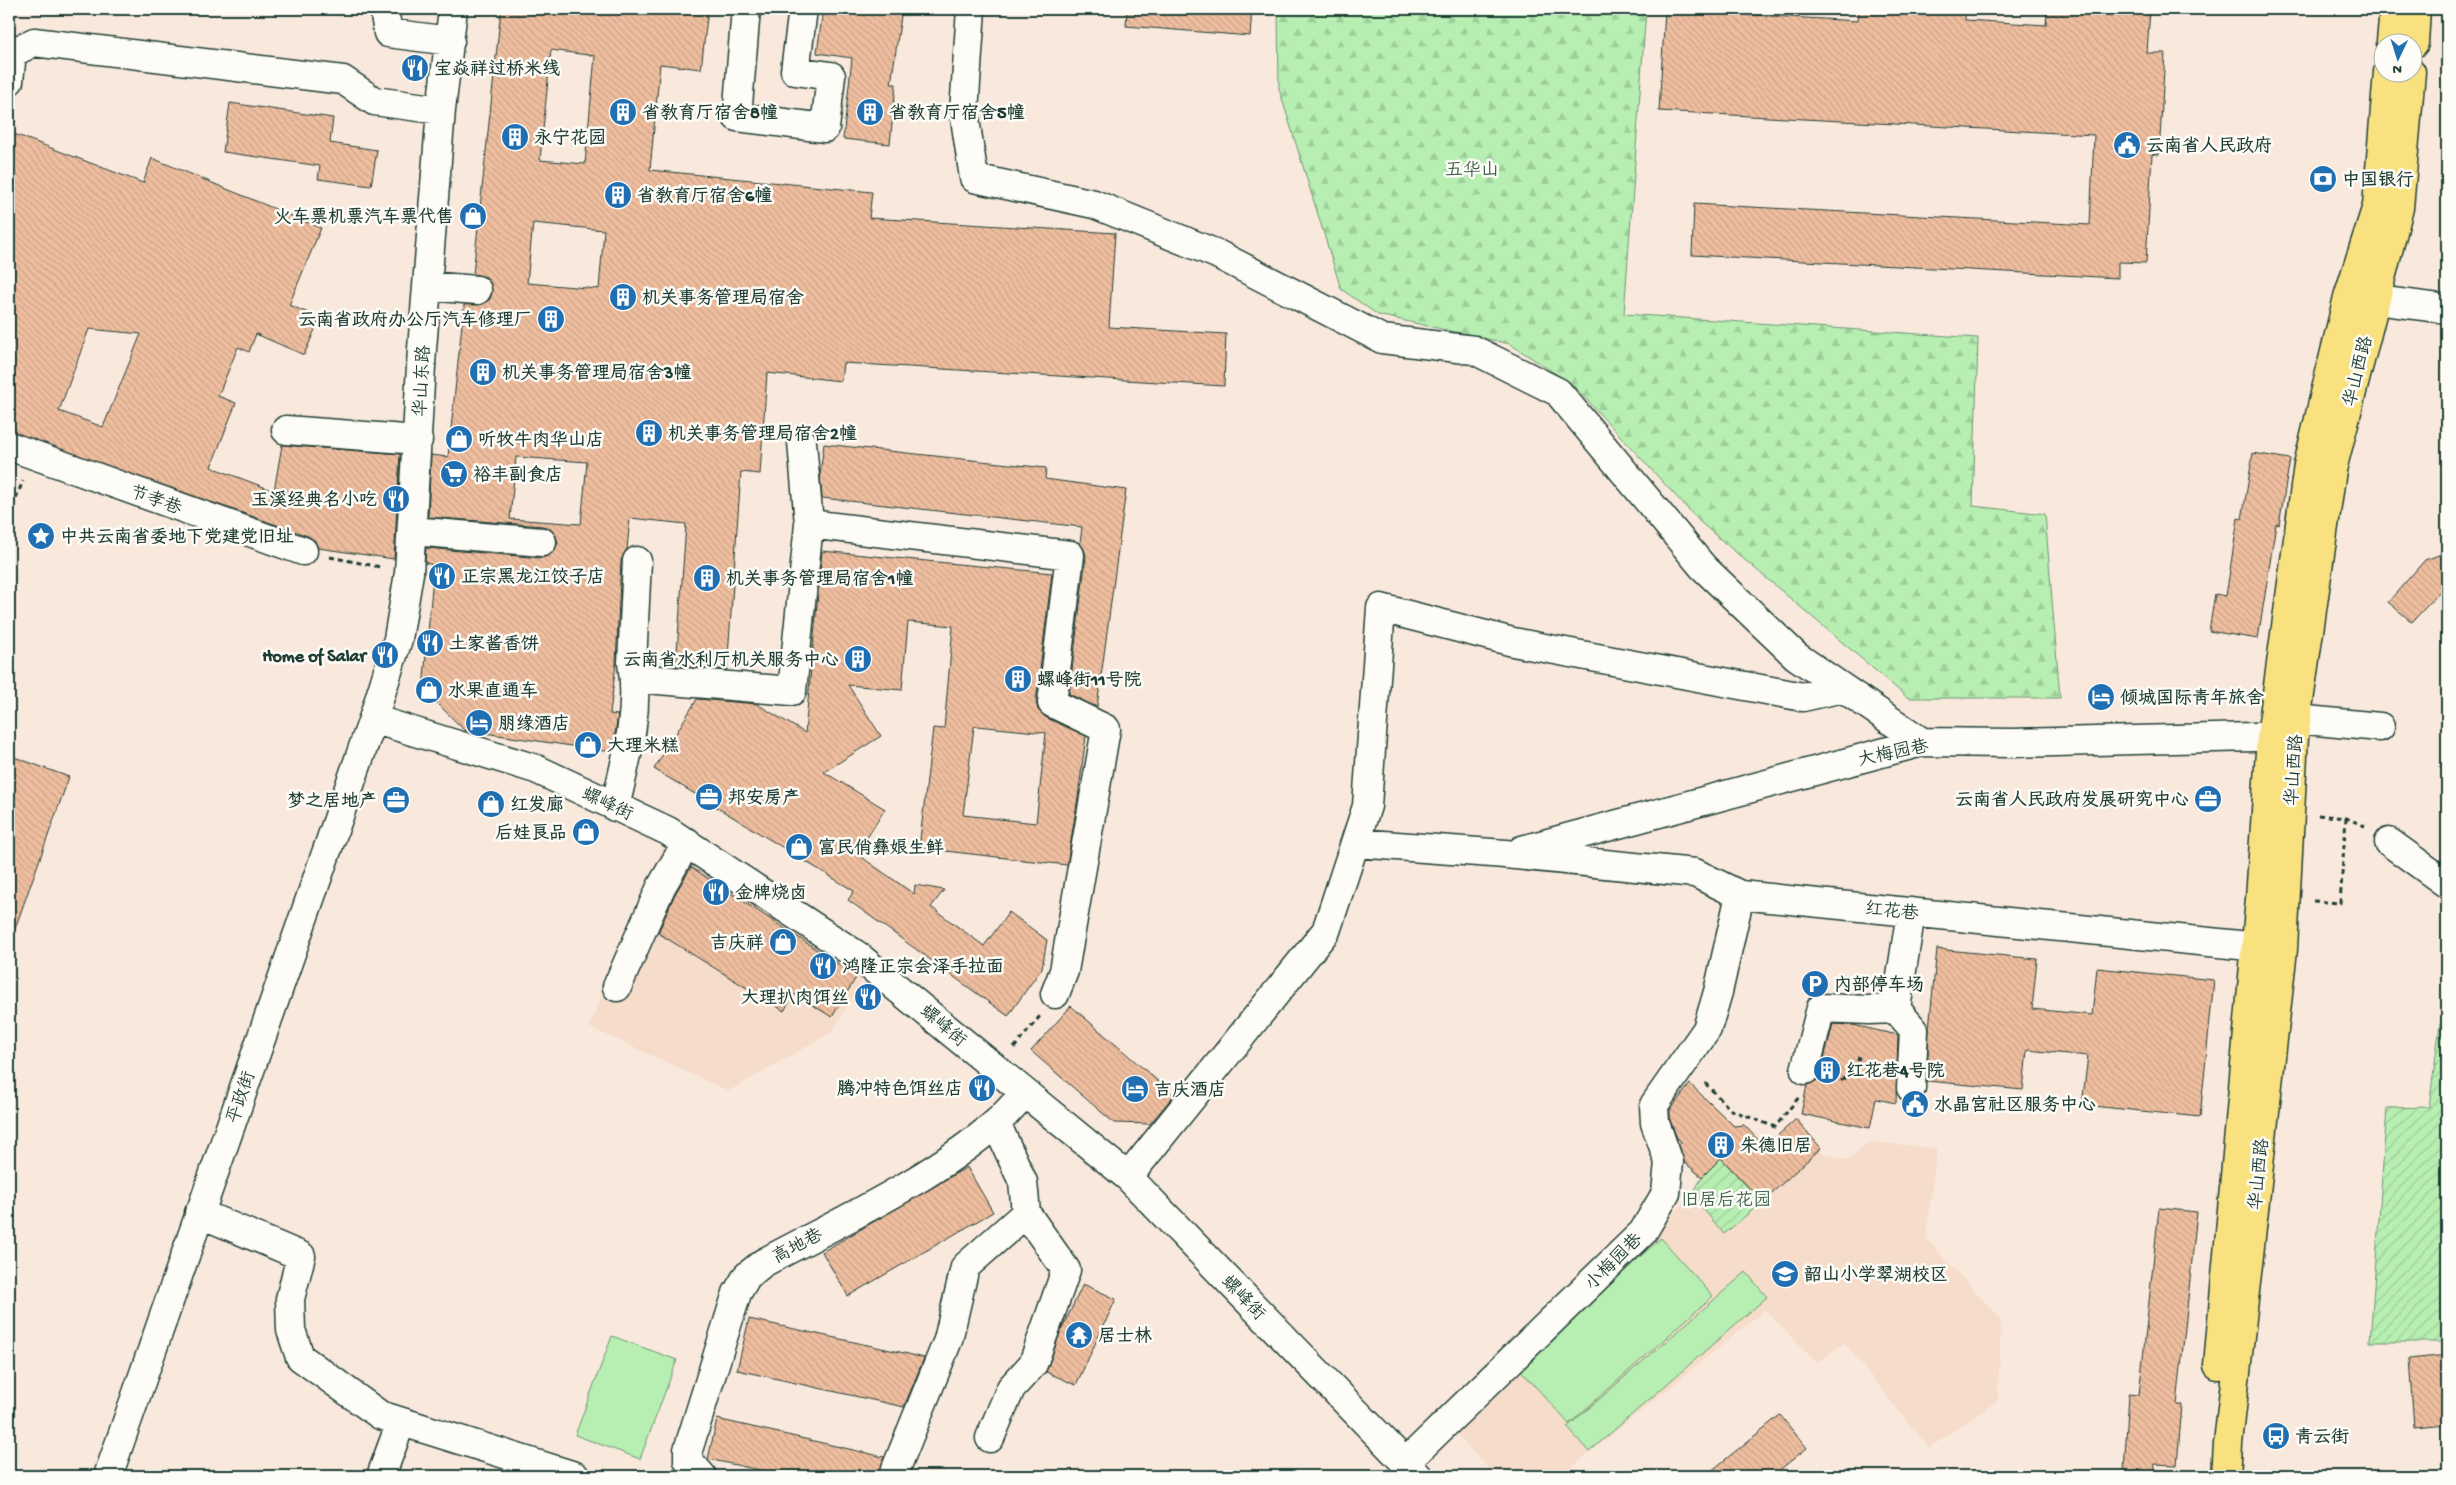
<svg xmlns="http://www.w3.org/2000/svg" width="2456" height="1485" viewBox="0 0 2456 1485" font-family="'Gochi Hand','LXGW WenKai TC',sans-serif">
	<style>
		.built { fill: #f6dcca }
		.forest { fill: url(#forest-firs); stroke: #6b9672 }
		.garden { fill: url(#garden-furrows); stroke: #6b9672 }
		.pitch { fill: #b7eeb1; stroke: #6b9672 }
		.building { fill: url(#building-back-hatch); stroke: #1f3d34; fill-rule: evenodd }
		.lines { fill: none; stroke-linecap: round; stroke-linejoin: round }
		.minor-casing { stroke: #1f3d34; stroke-width: 31 }
		.major-casing { stroke: #1f3d34; stroke-width: 31 }
		.path { stroke: #1f3d34; stroke-width: 3; stroke-dasharray: 5 4; stroke-linecap: butt }
		.minor { stroke: #fdfcf7; stroke-width: 28 }
		.major { stroke: #fae180; stroke-width: 28 }
		.labels { text-anchor: middle; stroke-width: 5; stroke-linejoin: round; paint-order: stroke }
		.poi-label { font-size: 18px; font-weight: bold; fill: #1f3d34; stroke: #fdfcf7; text-anchor: start }
		.park-label { font-size: 18px; fill: #3d604d; stroke: #fdfcf7 }
		.street-label { font-size: 18px; fill: #1f3d34; stroke: #fdfcf7 }
	</style>
	<defs>
		<pattern id="forest-firs" width="22" height="20" patternUnits="userSpaceOnUse" patternTransform="scale(1.25)"><rect width="22" height="20" fill="#b7eeb1"/><path d="M5 1l3.5 6h-7zM16 11l3.5 6h-7z" fill="#9dcd99"/></pattern>
		<pattern id="garden-furrows" width="10" height="10" patternUnits="userSpaceOnUse" patternTransform="scale(1.25)"><rect width="10" height="10" fill="#b7eeb1"/><path d="M-1 1l2-2M0 10L10 0M9 11l2-2" fill="none" stroke="#9dcd99"/></pattern>
		<pattern id="building-back-hatch" width="6" height="6" patternUnits="userSpaceOnUse" patternTransform="scale(1.25)"><rect width="6" height="6" fill="#efbe9f"/><path d="M-1 5l2 2M0 0l6 6M5-1l2 2" fill="none" stroke="#cca48a"/></pattern>
	</defs>
	<rect width="100%" height="100%" fill="#f9e9dd"/>
	<filter id="ink" filterUnits="userSpaceOnUse"><feTurbulence type="fractalNoise" baseFrequency=".02" numOctaves="2"/><feDisplacementMap in="SourceGraphic" scale="10" xChannelSelector="R" yChannelSelector="G"/><feConvolveMatrix kernelMatrix="1 2 1 2 8 2 1 2 1" color-interpolation-filters="sRGB"/></filter>
	<g filter="url(#ink)">
		<path class="built" d="M 664,843 L 868,971 L 832,1032 L 729,1091 L 589,1027 Z
			M 1869,1142 L 1937,1148 L 1926,1238 L 2001,1319 L 1998,1400 L 1929,1448 L 1844,1343 L 1817,1363 L 1765,1310 L 1561,1476 L 1495,1476 L 1451,1428 L 1692,1195 L 1724,1234 L 1817,1151 L 1847,1160 Z"/>
		<path class="forest" d="M 1278,9 L 1646,9 L 1624,314 L 1978,338 L 1973,506 L 2045,514 L 2060,698 L 1908,698 L 1700,522 L 1573,385 L 1510,344 L 1378,315 L 1341,289 L 1279,89 Z"/>
		<path class="garden" d="M 2447,1015 L 2447,1342 L 2370,1342 L 2387,1108 L 2429,1107 L 2440,1024 Z
			M 1721,1158 L 1762,1202 L 1724,1234 L 1692,1195 L 1702,1177 Z"/>
		<path class="pitch" d="M 1661,1238 L 1713,1296 L 1569,1424 L 1517,1366 Z
			M 1746,1272 L 1767,1297 L 1589,1452 L 1567,1427 Z
			M 612,1336 L 677,1360 L 640,1459 L 575,1435 Z"/>
		<path class="building" d="M 501,9 L 708,9 L 701,69 L 660,64 L 650,170 L 872,192 L 869,218 L 1115,233 L 1109,327 L 1226,334 L 1224,386 L 843,363 L 841,381 L 767,373 L 760,474 L 741,472 L 727,670 L 676,666 L 686,524 L 630,518 L 627,549 L 621,560 L 616,663 L 610,714 L 618,715 L 612,752 L 464,730 L 423,689 L 434,565 L 425,563 L 426,548 L 541,558 L 548,556 L 554,551 L 558,543 L 556,536 L 551,530 L 543,526 L 428,517 L 431,455 L 448,457 L 464,305 L 483,304 L 490,299 L 492,292 L 491,284 L 486,277 L 473,274 ZM 551,50 L 595,56 L 585,164 L 540,160 ZM 533,223 L 604,230 L 599,289 L 527,283 ZM 516,457 L 587,462 L 581,524 L 510,519 Z
			M 823,9 L 902,9 L 891,84 L 896,84 L 890,144 L 843,139 L 852,58 L 817,53 Z
			M 1127,9 L 1252,9 L 1250,36 L 1126,26 Z
			M 1859,9 L 1965,9 L 1965,20 L 2046,25 L 2047,9 L 2150,9 L 2147,53 L 2165,53 L 2159,155 L 2152,154 L 2146,263 L 2118,262 L 2118,278 L 1692,255 L 1694,204 L 2090,225 L 2094,135 L 1659,111 L 1665,10 L 1858,21 Z
			M 230,103 L 333,118 L 330,143 L 377,150 L 371,186 L 318,179 L 320,166 L 223,152 Z
			M 9,132 L 143,183 L 152,158 L 321,228 L 289,305 L 320,318 L 304,355 L 256,334 L 249,352 L 238,347 L 218,396 L 236,403 L 211,467 L 274,491 L 282,445 L 400,454 L 394,559 L 318,548 L 315,541 L 308,536 L 9,431 ZM 89,329 L 141,334 L 103,427 L 59,411 Z
			M 824,444 L 1046,468 L 1045,479 L 1126,490 L 1097,707 L 1069,694 L 1086,557 L 1084,549 L 1080,543 L 1082,527 L 822,498 L 820,474 Z
			M 2253,453 L 2290,459 L 2279,525 L 2276,524 L 2258,639 L 2209,631 L 2215,594 L 2226,596 L 2238,518 L 2242,519 Z
			M 822,551 L 1052,573 L 1036,701 L 1038,710 L 1045,717 L 1086,736 L 1078,797 L 1067,865 L 919,848 L 933,728 L 944,729 L 953,626 L 908,622 L 902,690 L 848,685 L 881,736 L 824,772 L 885,809 L 857,854 L 914,894 L 915,885 L 944,890 L 931,907 L 984,946 L 1009,912 L 1047,940 L 1042,968 L 1008,1016 L 848,900 L 854,891 L 654,769 L 697,699 L 757,704 L 805,733 ZM 977,726 L 1046,733 L 1036,823 L 963,815 L 974,727 Z
			M 2447,552 L 2447,591 L 2440,592 L 2412,622 L 2388,602 L 2425,560 Z
			M 9,755 L 69,777 L 12,937 L 9,937 Z
			M 691,867 L 857,976 L 832,1017 L 794,994 L 784,1011 L 658,933 L 675,894 Z
			M 1937,949 L 2037,959 L 2032,1009 L 2092,1015 L 2097,968 L 2214,980 L 2200,1117 L 2082,1105 L 2088,1056 L 2027,1050 L 2023,1090 L 1927,1081 L 1929,1028 Z
			M 1071,1006 L 1174,1095 L 1150,1124 L 1114,1123 L 1031,1051 Z
			M 1833,1024 L 1853,1025 L 1898,1035 L 1896,1103 L 1876,1099 L 1870,1128 L 1801,1114 L 1807,1085 L 1816,1081 L 1820,1074 Z
			M 1690,1084 L 1734,1126 L 1744,1125 L 1765,1147 L 1796,1119 L 1821,1148 L 1762,1202 L 1721,1158 L 1702,1177 L 1684,1162 L 1679,1145 L 1681,1142 L 1677,1138 L 1670,1120 L 1670,1110 Z
			M 967,1167 L 993,1212 L 848,1296 L 822,1252 Z
			M 2159,1208 L 2197,1212 L 2177,1405 L 2182,1405 L 2177,1465 L 2155,1464 L 2154,1472 L 2124,1470 L 2129,1394 L 2139,1395 Z
			M 1083,1284 L 1116,1299 L 1076,1385 L 1046,1372 L 1060,1333 Z
			M 749,1319 L 904,1353 L 924,1358 L 904,1407 L 737,1370 Z
			M 2447,1355 L 2447,1424 L 2414,1427 L 2409,1359 Z
			M 1780,1415 L 1807,1448 L 1772,1476 L 1705,1476 Z
			M 717,1419 L 884,1457 L 878,1476 L 787,1476 L 708,1459 Z"/>
		<g class="lines">
			<g class="minor-casing">
				<path id="minor" d="M 384,9 L 388,33 L 450,41
					M 746,9 L 737,117 L 825,128 L 831,76 L 795,71 L 803,9
					M 971,9 L 964,112 L 974,178 L 1094,204 L 1217,254 L 1382,339 L 1474,350 L 1558,392 L 1703,567 L 1796,656 L 1922,742
					M 9,81 L 12,53 L 34,42 L 343,80 L 374,101 L 441,110
					M 427,286 L 477,290
					M 2376,300 L 2447,309
					M 286,430 L 418,440
					M 802,442 L 809,524 L 1070,555 L 1052,703 L 1106,729 L 1064,971 L 1055,994
					M 9,446 L 303,551
					M 412,531 L 542,542
					M 634,678 L 792,691 L 809,524
					M 373,719 L 536,769 L 668,831 L 858,956 L 1128,1177 L 1418,1476
					M 2296,719 L 2380,727
					M 615,807 C 626,760 640,711 632,663 L 637,561
					M 2389,842 L 2447,884
					M 1356,843 L 1505,854 L 1695,873 L 1740,895 L 2279,949
					M 1522,850 L 1922,742 L 2012,743 L 2294,736
					M 617,987 L 661,887 L 687,842
					M 1896,1009 L 1914,1030 L 1911,1088
					M 1805,1070 L 1821,1008 L 1869,1010 L 1896,1009 L 1911,912
					M 1128,1177 L 1326,931 L 1367,806 L 1381,608 L 1513,642 L 1803,697 L 1843,688
					M 199,1213 L 301,1256 L 290,1299 L 291,1330 L 300,1357 L 380,1415 L 575,1476
					M 990,1438 L 1011,1388 L 1033,1364 L 1066,1270 L 1026,1213 L 1023,1182 L 996,1123
					M 1406,1462 L 1643,1232 L 1666,1193 L 1669,1162 L 1655,1123 L 1654,1105 L 1707,1029 L 1718,992 L 1740,895
					M 108,1476 L 373,719 L 398,639 L 409,573 L 422,349 L 441,110 L 453,9
					M 381,1476 L 401,1422
					M 702,1476 L 688,1460 L 688,1450 L 737,1293 L 747,1276 L 763,1263 C 839,1222 931,1180 996,1123 C 1006,1114 1015,1103 1025,1093
					M 893,1476 L 948,1340 L 965,1267 L 1026,1213"/>
			</g>
			<g class="major-casing">
				<path id="major" d="M 2391,42 L 2394,9
					M 2414,43 L 2416,9
					M 2218,1365 L 2260,899 L 2271,737 L 2308,465 L 2348,297 L 2377,206 L 2388,72
					M 2226,1476 L 2228,1444 L 2283,949 L 2294,736 L 2332,470 L 2399,208 L 2411,72"/>
			</g>
			<path class="path" d="M 9,515 L 23,481
				M 330,557 L 380,567
				M 2318,815 L 2346,818 L 2365,826
				M 2313,901 L 2340,903 L 2346,818
				M 1014,1048 L 1040,1016
				M 1841,1081 L 1857,1066 L 1859,1056
				M 1705,1083 L 1731,1110 L 1775,1127 L 1799,1097"/>
			<use href="#minor" class="minor"/>
			<use href="#major" class="major"/>
		</g>
	</g>
	<defs>
		<g id="restaurant-disc" transform="scale(1.4375)"><circle r="9.5" fill="#1f6fb2" stroke="#fdfcf7"/><path d="M-5-6h1v4h1v-4h1v4h1v-4h1v5L-1.5 .5V6h-2V.5L-5-1ZM5-6V6H3V1.5H1.5Q1.5-4 5-6Z" fill="#fff"/></g>
		<g id="building-disc" transform="scale(1.4375)"><circle r="9.5" fill="#1f6fb2" stroke="#fdfcf7"/><path d="M-4-6H4V6H1V3H-1V6H-4ZM-2.5-4.3h1.7v1.8h-1.7ZM.8-4.3h1.7v1.8H.8ZM-2.5-1h1.7V.8h-1.7ZM.8-1h1.7V.8H.8Z" fill="#fff"/></g>
		<g id="civic-disc" transform="scale(1.4375)"><circle r="9.5" fill="#1f6fb2" stroke="#fdfcf7"/><path d="M-.6-6.5H3V-4.5H.6V-3L4-1V1h2V6H-6V1h2V-1L-.6-3ZM-1.2 2.5V6h2.4V2.5Z" fill="#fff"/></g>
		<g id="bank-disc" transform="scale(1.4375)"><circle r="9.5" fill="#1f6fb2" stroke="#fdfcf7"/><path d="M-6-4H6V4H-6ZM0-2.3a2.3 2.3 0 1 0 0 4.6a2.3 2.3 0 1 0 0-4.6Z" fill="#fff"/></g>
		<g id="shop-disc" transform="scale(1.4375)"><circle r="9.5" fill="#1f6fb2" stroke="#fdfcf7"/><path d="M-5-2.5h2.3a2.7 3.5 0 0 1 5.4 0H5L5.5 6h-11ZM-1.5-2.5h3a1.5 2.3 0 0 0-3 0Z" fill="#fff"/></g>
		<g id="supermarket-disc" transform="scale(1.4375)"><circle r="9.5" fill="#1f6fb2" stroke="#fdfcf7"/><path d="M-6-5.5h2.5l.6 2H6L4.5 2H-2.5L-4.4-4H-6ZM-1.5 3.2a1.3 1.3 0 1 0 .1 0ZM3 3.2a1.3 1.3 0 1 0 .1 0Z" fill="#fff"/></g>
		<g id="sight-disc" transform="scale(1.4375)"><circle r="9.5" fill="#1f6fb2" stroke="#fdfcf7"/><path d="M0-6L1.8-2.2L6-1.7L2.9 1.2L3.7 5.4L0 3.3L-3.7 5.4L-2.9 1.2L-6-1.7L-1.8-2.2Z" fill="#fff"/></g>
		<g id="hotel-disc" transform="scale(1.4375)"><circle r="9.5" fill="#1f6fb2" stroke="#fdfcf7"/><path d="M-6-4.5h1.5V1H6V5H4.5V3h-9V5H-6ZM-4 0a1.8 1.8 0 1 1 3.6 0ZM.5 0V-2.5h3Q6-2.5 6 0Z" fill="#fff"/></g>
		<g id="office-disc" transform="scale(1.4375)"><circle r="9.5" fill="#1f6fb2" stroke="#fdfcf7"/><path d="M-6-3h4V-5.5h4V-3h4V5H-6ZM-1-4.5V-3h2v-1.5ZM-6 0V1H6V0Z" fill="#fff"/></g>
		<g id="parking-disc" transform="scale(1.4375)"><circle r="9.5" fill="#1f6fb2" stroke="#fdfcf7"/><path d="M-3.5-5.5H1a3.5 3.5 0 0 1 0 7H-1V5.5H-3.5ZM-1-3.4V-.6H.8a1.4 1.4 0 0 0 0-2.8Z" fill="#fff"/></g>
		<g id="school-disc" transform="scale(1.4375)"><circle r="9.5" fill="#1f6fb2" stroke="#fdfcf7"/><path d="M0-5L7-2L0 1L-7-2ZM-4 1L0 2.5L4 1V4Q0 6-4 4Z" fill="#fff"/></g>
		<g id="temple-disc" transform="scale(1.4375)"><circle r="9.5" fill="#1f6fb2" stroke="#fdfcf7"/><path d="M0-6L5-2H3V0L6.5 2.5H4V6H1.5V3h-3V6H-4V2.5H-6.5L-3 0V-2H-5Z" fill="#fff"/></g>
		<g id="bus-disc" transform="scale(1.4375)"><circle r="9.5" fill="#1f6fb2" stroke="#fdfcf7"/><path d="M-5-6H5V4H4V6H2V4H-2V6H-4V4H-5ZM-3.5-4V0h7V-4ZM-3.5 1.2v1.5H-2V1.2ZM2 1.2v1.5H3.5V1.2Z" fill="#fff"/></g>
	</defs>
	<g fill-rule="evenodd">
		<use href="#restaurant-disc" x="415" y="68"/>
		<use href="#building-disc" x="623" y="112"/>
		<use href="#building-disc" x="870" y="112"/>
		<use href="#building-disc" x="515" y="137"/>
		<use href="#civic-disc" x="2127" y="145"/>
		<use href="#bank-disc" x="2323" y="179"/>
		<use href="#building-disc" x="618" y="195"/>
		<use href="#shop-disc" x="473" y="216"/>
		<use href="#building-disc" x="623" y="297"/>
		<use href="#building-disc" x="551" y="319"/>
		<use href="#building-disc" x="483" y="372"/>
		<use href="#building-disc" x="649" y="433"/>
		<use href="#shop-disc" x="459" y="439"/>
		<use href="#supermarket-disc" x="454" y="474"/>
		<use href="#restaurant-disc" x="396" y="499"/>
		<use href="#sight-disc" x="41" y="536"/>
		<use href="#restaurant-disc" x="442" y="576"/>
		<use href="#building-disc" x="707" y="578"/>
		<use href="#restaurant-disc" x="430" y="643"/>
		<use href="#restaurant-disc" x="385" y="655"/>
		<use href="#building-disc" x="858" y="659"/>
		<use href="#building-disc" x="1018" y="679"/>
		<use href="#shop-disc" x="429" y="690"/>
		<use href="#hotel-disc" x="2101" y="697"/>
		<use href="#hotel-disc" x="479" y="723"/>
		<use href="#shop-disc" x="588" y="745"/>
		<use href="#office-disc" x="709" y="797"/>
		<use href="#office-disc" x="2208" y="799"/>
		<use href="#office-disc" x="396" y="800"/>
		<use href="#shop-disc" x="491" y="804"/>
		<use href="#shop-disc" x="586" y="832"/>
		<use href="#shop-disc" x="799" y="847"/>
		<use href="#restaurant-disc" x="716" y="892"/>
		<use href="#shop-disc" x="783" y="942"/>
		<use href="#restaurant-disc" x="823" y="966"/>
		<use href="#parking-disc" x="1815" y="984"/>
		<use href="#restaurant-disc" x="868" y="997"/>
		<use href="#building-disc" x="1827" y="1070"/>
		<use href="#restaurant-disc" x="982" y="1088"/>
		<use href="#hotel-disc" x="1135" y="1089"/>
		<use href="#civic-disc" x="1915" y="1104"/>
		<use href="#building-disc" x="1721" y="1145"/>
		<use href="#school-disc" x="1785" y="1274"/>
		<use href="#temple-disc" x="1079" y="1335"/>
		<use href="#bus-disc" x="2276" y="1436"/>
	</g>
	<g class="labels">
		<g class="poi-label">
			<text x="434" y="74">宝焱祥过桥米线</text>
			<text x="642" y="118">省教育厅宿舍8幢</text>
			<text x="889" y="118">省教育厅宿舍5幢</text>
			<text x="534" y="143">永宁花园</text>
			<text x="2146" y="151">云南省人民政府</text>
			<text x="2342" y="185">中国银行</text>
			<text x="637" y="201">省教育厅宿舍6幢</text>
			<text x="454" y="222" text-anchor="end">火车票机票汽车票代售</text>
			<text x="642" y="303">机关事务管理局宿舍</text>
			<text x="532" y="325" text-anchor="end">云南省政府办公厅汽车修理厂</text>
			<text x="502" y="378">机关事务管理局宿舍3幢</text>
			<text x="668" y="439">机关事务管理局宿舍2幢</text>
			<text x="478" y="445">听牧牛肉华山店</text>
			<text x="473" y="480">裕丰副食店</text>
			<text x="377" y="505" text-anchor="end">玉溪经典名小吃</text>
			<text x="60" y="542">中共云南省委地下党建党旧址</text>
			<text x="461" y="582">正宗黑龙江饺子店</text>
			<text x="726" y="584">机关事务管理局宿舍1幢</text>
			<text x="449" y="649">土家酱香饼</text>
			<text x="366" y="661" text-anchor="end">Home of Salar</text>
			<text x="839" y="665" text-anchor="end">云南省水利厅机关服务中心</text>
			<text x="1037" y="685">螺峰街11号院</text>
			<text x="448" y="696">水果直通车</text>
			<text x="2120" y="703">倾城国际青年旅舍</text>
			<text x="498" y="729">朋缘酒店</text>
			<text x="607" y="751">大理米糕</text>
			<text x="728" y="803">邦安房产</text>
			<text x="2189" y="805" text-anchor="end">云南省人民政府发展研究中心</text>
			<text x="377" y="806" text-anchor="end">梦之居地产</text>
			<text x="510" y="810">红发廊</text>
			<text x="567" y="838" text-anchor="end">后娃良品</text>
			<text x="818" y="853">富民俏彝娘生鲜</text>
			<text x="735" y="898">金牌烧卤</text>
			<text x="764" y="948" text-anchor="end">吉庆祥</text>
			<text x="842" y="972">鸿隆正宗会泽手拉面</text>
			<text x="1834" y="990">内部停车场</text>
			<text x="849" y="1003" text-anchor="end">大理扒肉饵丝</text>
			<text x="1846" y="1076">红花巷4号院</text>
			<text x="963" y="1094" text-anchor="end">腾冲特色饵丝店</text>
			<text x="1154" y="1095">吉庆酒店</text>
			<text x="1934" y="1110">水晶宫社区服务中心</text>
			<text x="1740" y="1151">朱德旧居</text>
			<text x="1804" y="1280">韶山小学翠湖校区</text>
			<text x="1098" y="1341">居士林</text>
			<text x="2295" y="1442">青云街</text>
		</g>
		<g class="park-label">
			<text x="1472" y="175">五华山</text>
			<text x="1726" y="1205">旧居后花园</text>
		</g>
		<g class="street-label">
			<text transform="translate(2357 371) rotate(-76)" y="6">华山西路</text>
			<text transform="translate(421 381) rotate(-87)" y="6">华山东路</text>
			<text transform="translate(156 499) rotate(20)" y="6">节孝巷</text>
			<text transform="translate(1893 752) rotate(-12)" y="6">大梅园巷</text>
			<text transform="translate(2293 770) rotate(-86)" y="6">华山西路</text>
			<text transform="translate(608 803) rotate(25)" y="6">螺峰街</text>
			<text transform="translate(1892 910) rotate(6)" y="6">红花巷</text>
			<text transform="translate(944 1025) rotate(40)" y="6">螺峰街</text>
			<text transform="translate(240 1097) rotate(-71)" y="6">平政街</text>
			<text transform="translate(2258 1174) rotate(-84)" y="6">华山西路</text>
			<text transform="translate(797 1245) rotate(-28)" y="6">高地巷</text>
			<text transform="translate(1613 1261) rotate(-45)" y="6">小梅园巷</text>
			<text transform="translate(1244 1297) rotate(46)" y="6">螺峰街</text>
		</g>
	</g>
	<rect width="2456" height="1485" fill="none" stroke="#fdfcf7" stroke-width="30"/>
	<rect x="15" y="15" width="2426" height="1455" fill="none" stroke="#1f3d34" stroke-width="2" filter="url(#ink)"/>
	<g transform="translate(2398 58) rotate(184)"><circle r="24" fill="#fdfcf7" stroke="#a4b0a9"/>
	<path d="M0-4L9 19L0 12L-9 19Z" fill="#1f6fb2"/>
	<text y="-8" font-size="14" font-weight="bold" text-anchor="middle" fill="#1f3d34">N</text>
	</g>
</svg>
